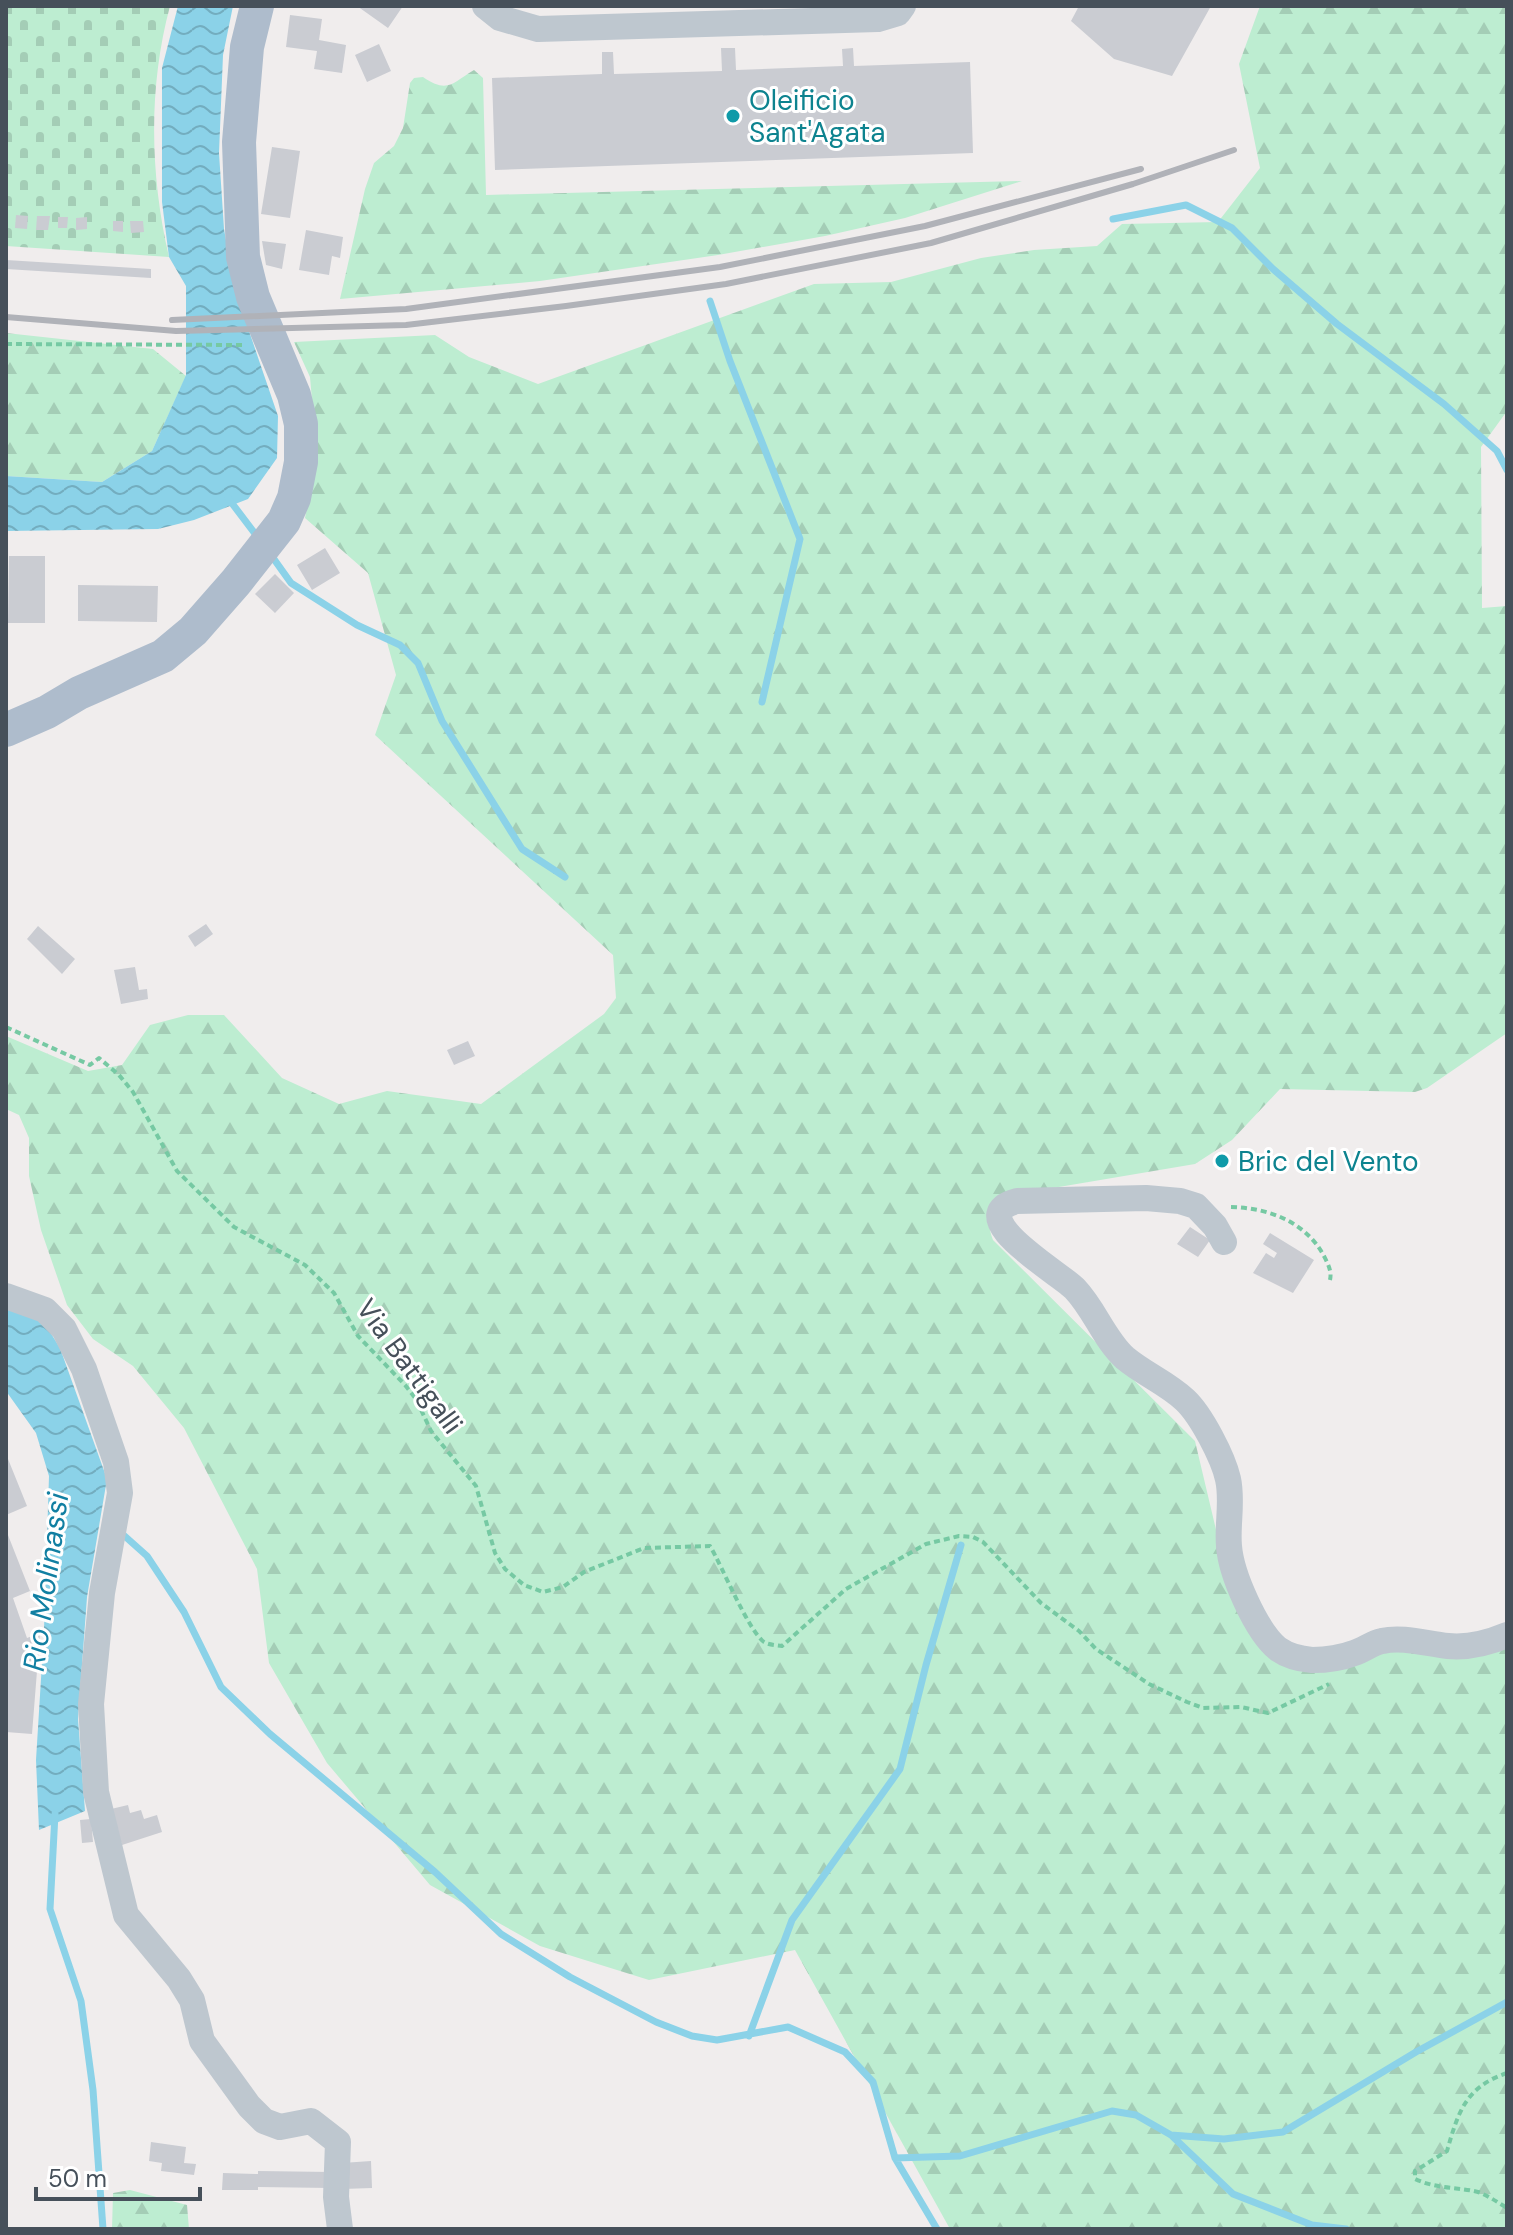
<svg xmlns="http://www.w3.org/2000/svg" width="1513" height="2235" viewBox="0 0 1513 2235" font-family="'DM Sans',sans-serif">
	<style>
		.forest { fill: url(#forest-firs) }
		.cemetery { fill: url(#cemetery-stones) }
		.water { fill: url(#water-waves) }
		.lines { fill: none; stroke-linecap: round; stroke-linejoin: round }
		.stream { stroke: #8bd2e8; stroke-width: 7 }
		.building { fill: #caccd2 }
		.path { stroke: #76c9a3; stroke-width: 4; stroke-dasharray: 6 4; stroke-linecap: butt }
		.minor { stroke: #bec7cf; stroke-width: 26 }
		.major { stroke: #aebccc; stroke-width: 34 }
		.rail { stroke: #b0b2b8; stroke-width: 6 }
		.culture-dot { fill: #0f9aa8; stroke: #fff; stroke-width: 3 }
		.labels { text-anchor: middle; stroke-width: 6; stroke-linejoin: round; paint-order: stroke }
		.culture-label { font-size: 28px; fill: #0d838f; stroke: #fff; text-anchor: start }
		.street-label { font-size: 28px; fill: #46505a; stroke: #fff }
		.water-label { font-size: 30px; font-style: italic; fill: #117fa2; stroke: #fff }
	</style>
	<defs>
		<pattern id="forest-firs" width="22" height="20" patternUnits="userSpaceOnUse" patternTransform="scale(2)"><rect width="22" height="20" fill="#bdedd1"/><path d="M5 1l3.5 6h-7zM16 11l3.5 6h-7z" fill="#a4cdb6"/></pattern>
		<pattern id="cemetery-stones" width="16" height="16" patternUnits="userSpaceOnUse" patternTransform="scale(2)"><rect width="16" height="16" fill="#bdedd1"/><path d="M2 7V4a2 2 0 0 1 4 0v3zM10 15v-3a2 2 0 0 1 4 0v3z" fill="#a4cdb6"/></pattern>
		<pattern id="water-waves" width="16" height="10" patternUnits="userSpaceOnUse" patternTransform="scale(2)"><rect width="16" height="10" fill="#8bd2e8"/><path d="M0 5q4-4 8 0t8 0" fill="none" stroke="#73adbf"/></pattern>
	</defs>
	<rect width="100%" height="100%" fill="#f0eded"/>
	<path class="forest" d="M 1260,6 L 1507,6 L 1507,411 L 1481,447 L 1482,608 L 1507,606 L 1507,1033 L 1427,1088 L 1415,1092 L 1280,1089 L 1232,1140 L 1195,1164 L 1005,1196 C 991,1212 985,1219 993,1240 L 1195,1441 L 1231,1593 L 1276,1658 L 1401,1647 L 1507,1646 L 1507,2229 L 950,2229 L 795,1950 L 649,1980 L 540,1946 L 430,1885 L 327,1763 L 269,1663 L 257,1569 L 184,1428 L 133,1366 L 93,1339 L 67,1305 L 41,1230 L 29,1176 L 29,1138 L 19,1115 L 6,1109 L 6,1036 L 88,1071 L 122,1065 L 150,1025 L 188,1015 L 224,1015 L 282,1078 L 339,1104 L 387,1091 L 481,1104 L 604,1014 L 616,998 L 613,955 L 375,735 L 396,675 L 368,573 L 305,518 L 317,457 L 310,377 L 294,342 L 435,335 L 469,357 L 538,384 L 814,284 L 891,282 L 981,258 L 1034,250 L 1097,246 L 1122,224 L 1218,222 L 1260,168 L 1239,64 Z
		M 474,70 L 483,78 L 486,195 L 1022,181 L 905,218 L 825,236 L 718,255 L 540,281 L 340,299 L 365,189 L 374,163 L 394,146 L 403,128 L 410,83 L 414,78 L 423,77 C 448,94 452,83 474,70 Z
		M 6,333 L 153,349 L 186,376 L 152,451 L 102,482 L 6,476 Z
		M 130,2190 L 187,2205 L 189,2229 L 112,2229 L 113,2193 Z"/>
	<path class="cemetery" d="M 6,6 L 170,6 C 148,88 150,175 169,257 L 6,246 Z"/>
	<path class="water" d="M 178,6 L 233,6 L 223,55 L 219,153 L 224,229 L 235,290 L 278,416 L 277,458 L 248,499 L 194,520 L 158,529 L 6,531 L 6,476 L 102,482 L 152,451 L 186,375 L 186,286 L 169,257 L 162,202 L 162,68 Z
		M 6,1308 L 42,1319 L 60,1348 L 107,1479 L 87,1597 L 78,1719 L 85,1811 L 39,1830 L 36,1760 L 44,1630 L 49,1476 L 36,1433 L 6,1391 Z"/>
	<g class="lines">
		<path class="stream" d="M 1113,219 L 1186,205 L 1232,228 L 1273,269 L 1337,324 L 1444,404 L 1497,451 L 1507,470
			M 710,301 L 730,361 L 800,539 L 762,702
			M 228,498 L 259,539
			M 271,555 L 291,583 L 357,625 L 400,645 L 418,663 L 442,721 L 522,849 L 565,877
			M 119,1531 L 147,1556 L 184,1612 L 221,1687 L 270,1734 L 435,1872 L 501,1934 L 570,1977 L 656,2022 L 692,2036 L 717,2040 L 788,2027 L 845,2052 L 873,2082 L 895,2158 L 937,2229
			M 55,1814 L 50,1909 L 81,2001 L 93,2090 L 103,2229
			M 749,2036 L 792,1920 L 900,1769 L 926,1665 L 961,1545
			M 1171,2135 L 1224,2139 L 1283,2132 L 1416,2052 L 1507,2002
			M 895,2158 L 960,2156 L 1112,2111 L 1136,2115 L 1171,2135 L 1233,2194 L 1312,2225 L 1346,2229"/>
	</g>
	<path class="building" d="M 357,6 L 403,6 L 388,28 Z
		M 1079,6 L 1211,6 L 1172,76 L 1114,59 L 1071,21 Z
		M 290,15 L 322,19 L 319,40 L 346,45 L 342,73 L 314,69 L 317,51 L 286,47 Z
		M 379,44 L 391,71 L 367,82 L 355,55 Z
		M 721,48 L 735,48 L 736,70 L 843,66 L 842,49 L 853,48 L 854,66 L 970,62 L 973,153 L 495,170 L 492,78 L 602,74 L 602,52 L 613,52 L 614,74 L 722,71 Z
		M 272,147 L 300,151 L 290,218 L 261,214 Z
		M 16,215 L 28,216 L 27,229 L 15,228 Z
		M 37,216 L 50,216 L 48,230 L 36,230 Z
		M 58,217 L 68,217 L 67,228 L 58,228 Z
		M 87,217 L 87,229 L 76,230 L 76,218 Z
		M 113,221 L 123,221 L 123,232 L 113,231 Z
		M 130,221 L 143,221 L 144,232 L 131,233 Z
		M 306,230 L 343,237 L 340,258 L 332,256 L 329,275 L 299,270 Z
		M 262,241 L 286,244 L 282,269 L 266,265 Z
		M 6,260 L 151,269 L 151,278 L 6,269 Z
		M 325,548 L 340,573 L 312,590 L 297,565 Z
		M 9,556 L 45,556 L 45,623 L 8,623 Z
		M 275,574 L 294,593 L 275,613 L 255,594 Z
		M 78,585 L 158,586 L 157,622 L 78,621 Z
		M 206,924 L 213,934 L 195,947 L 188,936 Z
		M 38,926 L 75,959 L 62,974 L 27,939 Z
		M 135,967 L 139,990 L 147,989 L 148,999 L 121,1004 L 114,970 Z
		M 468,1041 L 475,1056 L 454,1065 L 447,1050 Z
		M 1190,1227 L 1210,1240 L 1198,1257 L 1177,1244 Z
		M 1270,1233 L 1314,1260 L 1293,1293 L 1253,1273 L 1266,1253 L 1274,1258 L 1277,1253 L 1263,1244 Z
		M 6,1454 L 27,1506 L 6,1515 Z
		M 6,1530 L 30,1591 L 13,1598 L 27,1638 L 40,1633 L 32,1734 L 6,1732 Z
		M 128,1805 L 130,1813 L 141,1810 L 144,1819 L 157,1815 L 162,1832 L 122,1845 L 111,1809 Z
		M 91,1819 L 93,1842 L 82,1843 L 80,1820 Z
		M 151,2142 L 186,2147 L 184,2163 L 196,2164 L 194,2175 L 161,2171 L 162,2163 L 149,2161 Z
		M 371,2161 L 372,2188 L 343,2189 L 342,2163 Z
		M 258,2171 L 331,2172 L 331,2188 L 258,2187 L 258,2190 L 222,2190 L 223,2173 L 258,2174 Z"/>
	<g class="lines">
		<path class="path" d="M 6,344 L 244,345
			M 6,1027 L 90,1065 L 99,1058 L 119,1075 L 133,1092 L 177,1171 L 234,1227 L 305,1265 L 334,1293 L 358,1336 L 405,1385 L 416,1399 L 431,1431 L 476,1486 L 495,1553 L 505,1569 L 524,1585 L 543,1592 L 563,1587 L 584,1572 L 644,1548 L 710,1546 C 723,1568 748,1630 764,1642 C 769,1645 776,1645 782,1646 L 846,1589 L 926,1544 L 959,1536 L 973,1537 L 983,1542 L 1041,1603 L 1079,1631 L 1096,1649 L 1149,1684 L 1187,1702 L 1203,1708 L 1241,1707 L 1268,1713 L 1329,1684
			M 1231,1207 C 1268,1208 1305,1221 1324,1256 C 1328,1264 1332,1271 1330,1280
			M 1507,2073 C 1465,2087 1458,2113 1447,2151 L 1415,2171 L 1415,2179 C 1436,2189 1458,2187 1478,2192 C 1489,2196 1497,2202 1507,2208"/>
		<path class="minor" d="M 485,6 L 500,18 L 538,29 L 878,19 L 898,13 L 903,6
			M 1224,1242 L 1215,1226 L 1196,1206 L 1180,1201 L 1146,1198 L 1017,1201 C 958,1216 1063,1275 1075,1289 C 1095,1310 1104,1339 1125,1358 C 1144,1374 1167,1383 1185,1400 C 1201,1415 1223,1457 1228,1479 C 1233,1501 1227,1524 1229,1546 C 1231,1574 1256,1631 1278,1649 C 1288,1656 1300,1659 1312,1660 C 1326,1660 1341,1658 1354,1653 C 1364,1650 1372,1643 1382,1641 C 1403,1636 1427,1644 1448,1646 C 1469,1648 1488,1643 1507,1635
			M 6,1296 L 45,1310 L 64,1329 L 84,1369 L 116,1462 L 120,1493 L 102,1593 L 91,1704 L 96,1792 L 126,1915 L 179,1979 L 192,2000 L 202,2041 L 249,2106 L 264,2121 L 280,2127 L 311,2121 L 338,2142 L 336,2197 L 340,2229"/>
		<path class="major" d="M 6,730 L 47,712 L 79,693 L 163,656 L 193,631 L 236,582 L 284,521 L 294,498 L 301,462 L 301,424 L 294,395 L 253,297 L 243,257 L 239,142 L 247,47 L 257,6"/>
		<path class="rail" d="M 6,317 L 176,331 L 406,325 L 566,306 L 726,284 L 931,243 L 1133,184 L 1234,150
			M 172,320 L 406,309 L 720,267 L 925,226 L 1141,169"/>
	</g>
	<g class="culture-dot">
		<circle cx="733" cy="116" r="8"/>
		<circle cx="1222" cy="1161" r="8"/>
	</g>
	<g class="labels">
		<g class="culture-label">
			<text x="749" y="110">Oleificio<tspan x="749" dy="32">Sant'Agata</tspan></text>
			<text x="1238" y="1171">Bric del Vento</text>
		</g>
		<g class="street-label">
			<text transform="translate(410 1366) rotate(54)" y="10">Via Battigalli</text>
		</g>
		<g class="water-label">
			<text transform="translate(46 1582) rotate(-82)" y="10">Rio Molinassi</text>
		</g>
	</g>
	<rect width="1513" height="2235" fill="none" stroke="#46505a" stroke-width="16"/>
	<path d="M36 2187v12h164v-12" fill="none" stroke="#46505a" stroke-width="4"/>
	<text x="48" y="2187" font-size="24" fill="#46505a" stroke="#ffffff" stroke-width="6" paint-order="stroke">50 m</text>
</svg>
